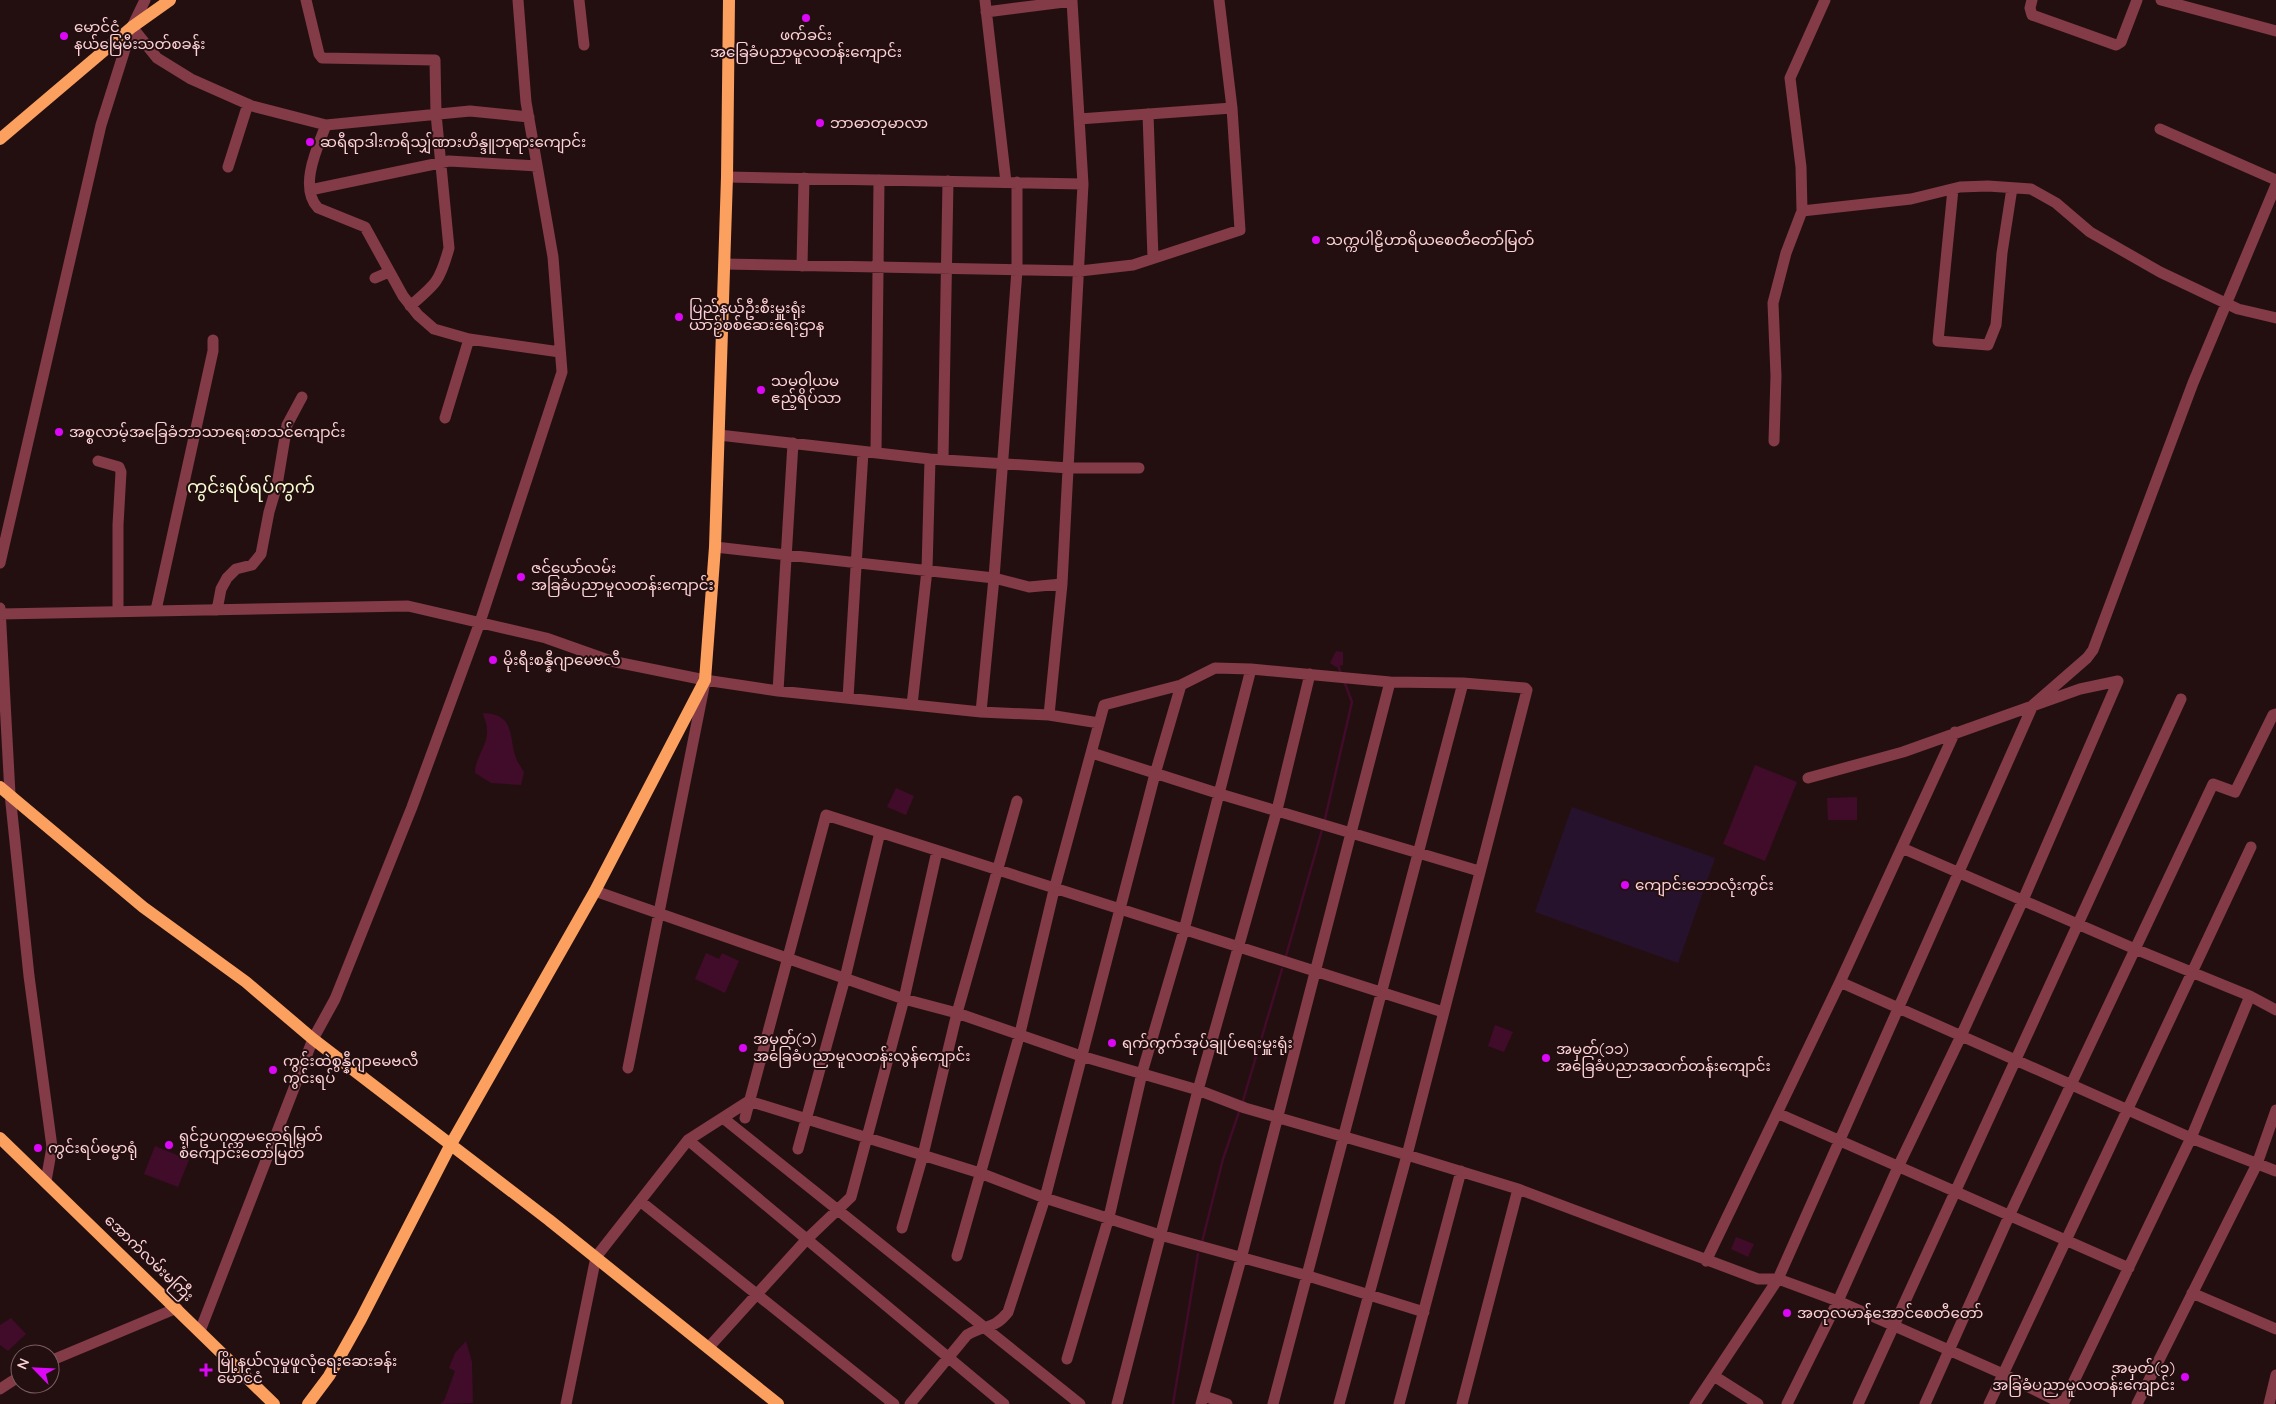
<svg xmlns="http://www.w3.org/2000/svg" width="2276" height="1404" viewBox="0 0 2276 1404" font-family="Quicksand,'Noto Sans Myanmar',sans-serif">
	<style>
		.green { fill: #27122e }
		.water { fill: #410b2a }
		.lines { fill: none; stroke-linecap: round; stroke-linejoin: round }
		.stream { stroke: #410b2a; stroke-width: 2.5 }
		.minor { stroke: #823b47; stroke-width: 11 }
		.major { stroke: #fba05e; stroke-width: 12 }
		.poi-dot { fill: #dd07f7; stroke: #240f10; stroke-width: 2 }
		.labels { text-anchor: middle; stroke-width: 4; stroke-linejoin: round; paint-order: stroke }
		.poi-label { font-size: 15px; fill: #fed3d7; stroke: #240f10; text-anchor: start }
		.street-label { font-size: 15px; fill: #fed3d7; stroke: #240f10 }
		.quarter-label { font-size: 18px; fill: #f7fed5; stroke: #240f10 }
	</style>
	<rect width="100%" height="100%" fill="#240f10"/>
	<path class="green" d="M 1572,807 L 1715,858 L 1678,963 L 1535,912 Z"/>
	<path class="water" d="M 1336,651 L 1343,652 L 1343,665 L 1336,667 L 1330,663 Z
		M 483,713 C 514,714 509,734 515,755 C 516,760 521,767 524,772 L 521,785 L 491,783 L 475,773 C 475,757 488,745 487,730 C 487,724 484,718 483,713 Z
		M 1755,765 L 1797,782 L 1765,861 L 1723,844 Z
		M 896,788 L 914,796 L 906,815 L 887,807 Z
		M 1857,797 L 1857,820 L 1828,820 L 1827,798 Z
		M 706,953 L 719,959 L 722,953 L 739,961 L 725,993 L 695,979 Z
		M 1495,1025 L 1513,1032 L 1504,1052 L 1488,1046 Z
		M 155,1146 L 189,1160 L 178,1187 L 144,1174 Z
		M 1736,1237 L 1754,1244 L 1748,1257 L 1731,1249 Z
		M 11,1318 L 26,1334 L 8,1351 L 0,1345 L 0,1325 Z
		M 466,1341 L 472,1362 L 473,1403 L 440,1404 L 444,1401 L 455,1371 L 449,1368 L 455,1353 Z"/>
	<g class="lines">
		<path class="stream" d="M 1338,665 L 1341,674
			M 1325,819 L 1352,702 L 1344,681
			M 1286,956 L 1322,830
			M 1242,1104 L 1282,969
			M 1202,1242 L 1223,1159 L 1240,1109
			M 1173,1404 L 1198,1254"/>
		<path class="minor" d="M 306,0 L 319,54 L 322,58 L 435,60 L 436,114 L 449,248 C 440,281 436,284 410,306
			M 579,0 L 584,45
			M 985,0 L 1006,182
			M 2032,0 L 2030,8 L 2032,15 L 2116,45 L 2121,42 L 2137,0
			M 2161,0 L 2276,31
			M 986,12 L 1072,1 L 1083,184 L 1062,584 L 1049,715
			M 132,27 L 157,58 L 191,79 L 252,106 L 326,125 L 470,111 L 529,117
			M 1148,114 L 1153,258
			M 1079,119 L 1232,108
			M 326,125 C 318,146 298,187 318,208 L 365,227 L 403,296 L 418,315 L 434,329 L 469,339 L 560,352
			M 2160,129 L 2276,180
			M 228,167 L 248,104
			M 727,177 L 1083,184
			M 1953,189 L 1938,341 L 1988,345 L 1996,325 L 2002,253 L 2012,188
			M 310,190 L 449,161 L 537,166
			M 1802,211 L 1911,199 L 1960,187 L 1988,186 L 2031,189 L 2056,203 L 2090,232 L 2160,272 L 2238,309 L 2276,318
			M 724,264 L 1080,271 L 1133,265 L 1240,230 L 1232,108 L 1219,0
			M 802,266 L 804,178
			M 375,278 L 389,272
			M 445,418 L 469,339
			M 719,435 L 930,459 L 1069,468 L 1139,468
			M 1774,441 L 1776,376 L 1773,303 L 1786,253 L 1802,211 L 1801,167 L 1790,78 L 1825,0
			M 876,452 L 879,180
			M 943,459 L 948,181
			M 98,461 L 119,467 L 121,472 L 118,525 L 118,611
			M 715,547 L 994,578 L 1029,587 L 1062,584
			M 0,563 L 101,125 L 132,27 L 145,0
			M 0,608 L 10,794 L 29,976 L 52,1147 L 46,1181
			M 156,610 L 213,351 L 213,340
			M 217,610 L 221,589 L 227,578 L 236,569 L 252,565 L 261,554 L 269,512 L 277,485 L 287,425 L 302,397
			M 0,614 L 408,606 L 546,638 L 611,661 L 705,680 L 778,691 L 981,712 L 1049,715 L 1099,723
			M 778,691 L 793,443
			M 848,698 L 863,452
			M 912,705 L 927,570 L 930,459
			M 981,712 L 994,578 L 1017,270 L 1017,182
			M 1092,753 L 1220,794 L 1479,871
			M 1808,778 L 1903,752 L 2080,689 L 2118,681
			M 1902,848 L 2135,949 L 2250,996 L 2276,1010
			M 595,891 L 904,999 L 957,1013 L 1081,1056 L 1198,1090 L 1245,1108 L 1407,1155 L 1518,1189 L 1758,1279 L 1778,1279 L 1838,1301 L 2003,1374 L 2063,1404
			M 1840,982 L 2191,1138 L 2276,1171
			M 628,1068 L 705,682
			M 1777,1113 L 2129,1268
			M 723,1118 L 1080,1404
			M 745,1118 L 826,815 L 1443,1012
			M 688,1140 L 1004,1404
			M 798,1149 L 845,978 L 880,832
			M 640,1201 L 894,1404
			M 902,1228 L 923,1155 L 957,1013 L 1017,801
			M 957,1256 L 1020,1033 L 1054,890 L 1104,705 L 1181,685 L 1215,668 L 1251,669 L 1390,682 L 1463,683 L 1525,688 L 1527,690 L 1407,1155 L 1339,1404
			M 1706,1261 L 1840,982 L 1955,732
			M 2192,1293 L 2276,1329
			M 200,1331 L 313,1039 L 335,999 L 412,807 L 480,622 L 562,372 L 553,257 L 526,102 L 518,0
			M 709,1347 L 807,1239 L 851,1197 L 904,999 L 937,851
			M 1067,1359 L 1109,1217 L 1142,1073 L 1184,930 L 1251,669
			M 50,1361 L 177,1308
			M 1714,1376 L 1758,1404
			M 0,1389 L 20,1376
			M 1204,1396 L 1227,1404
			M 566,1404 L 596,1257 L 688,1140 L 749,1101 L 980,1173 L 1045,1198 L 1160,1235 L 1305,1275 L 1424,1312
			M 910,1404 L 967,1335 C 985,1324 994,1330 1008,1312 L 1045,1198 L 1155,774 L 1181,685
			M 1117,1404 L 1198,1090 L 1277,810 L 1310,674
			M 1201,1404 L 1241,1259 L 1390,682
			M 1273,1404 L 1463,683
			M 1399,1404 L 1461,1171
			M 1462,1404 L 1518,1189
			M 1695,1404 L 1778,1279 L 2033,705 L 2087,658 L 2093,650 L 2193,383 L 2276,185
			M 1787,1404 L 1838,1301 L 1898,1167 L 1961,1036 L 2023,900 L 2118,681
			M 1858,1404 L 2181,699
			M 1925,1404 L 2010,1214 L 2213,784 L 2235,792 L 2273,715 L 2276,714
			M 1989,1404 L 2251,847
			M 2063,1404 L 2191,1138 L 2250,996
			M 2137,1404 L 2257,1164 L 2276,1110
			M 2269,1404 L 2276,1375"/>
		<path class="major" d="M 0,139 L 132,27 L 170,0
			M 0,787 L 143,907 L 246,982 L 313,1039 L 549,1220 L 778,1404
			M 0,1138 L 274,1404
			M 308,1404 L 329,1376 L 361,1319 L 451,1144 L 595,891 L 705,680 L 715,547 L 727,177 L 729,0"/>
	</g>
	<g class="poi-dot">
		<circle cx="806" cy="18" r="5"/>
		<circle cx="64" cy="36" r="5"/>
		<circle cx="820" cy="123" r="5"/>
		<circle cx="310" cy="142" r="5"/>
		<circle cx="1316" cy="240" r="5"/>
		<circle cx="679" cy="317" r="5"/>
		<circle cx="761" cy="390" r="5"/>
		<circle cx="59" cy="432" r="5"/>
		<circle cx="521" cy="577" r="5"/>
		<circle cx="493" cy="660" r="5"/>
		<circle cx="1625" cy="885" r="5"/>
		<circle cx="1112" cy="1043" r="5"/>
		<circle cx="743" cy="1048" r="5"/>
		<circle cx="1546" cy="1058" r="5"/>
		<circle cx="273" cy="1070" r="5"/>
		<circle cx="169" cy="1145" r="5"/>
		<circle cx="38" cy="1148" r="5"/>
		<circle cx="1787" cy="1313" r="5"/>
		<path d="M203.5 1362.5h5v5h5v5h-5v5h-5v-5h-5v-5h5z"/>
		<circle cx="2185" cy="1377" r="5"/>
	</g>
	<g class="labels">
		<g class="poi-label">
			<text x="74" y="32">မောင်ငံ<tspan x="74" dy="17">နယ်မြေမီးသတ်စခန်း</tspan></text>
			<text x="806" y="40" text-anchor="middle">ဖက်ခင်း<tspan x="806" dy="17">အခြေခံပညာမူလတန်းကျောင်း</tspan></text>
			<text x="830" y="128">ဘာဓာတုမာလာ</text>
			<text x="320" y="147">ဆရီရာဒါးကရိသျှ်ဏားဟိန္ဒူဘုရားကျောင်း</text>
			<text x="1326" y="245">သက္ကပါဠိဟာရိယစေတီတော်မြတ်</text>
			<text x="689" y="313">ပြည်နယ်ဦးစီးမှူးရုံး<tspan x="689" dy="17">ယာဉ်စစ်ဆေးရေးဌာန</tspan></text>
			<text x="771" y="386">သမဝါယမ<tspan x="771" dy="17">ဧည့်ရိပ်သာ</tspan></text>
			<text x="69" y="437">အစ္စလာမ့်အခြေခံဘာသာရေးစာသင်ကျောင်း</text>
			<text x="531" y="573">ဇင်ယော်လမ်း<tspan x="531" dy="17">အခြခံပညာမူလတန်းကျောင်း</tspan></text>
			<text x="503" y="665">မိုးရီးစန္နီဂျာမေဗလီ</text>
			<text x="1635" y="890">ကျောင်းဘောလုံးကွင်း</text>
			<text x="753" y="1044">အမှတ်(၁)<tspan x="753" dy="17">အခြေခံပညာမူလတန်းလွန်ကျောင်း</tspan></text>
			<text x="1122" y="1048">ရက်ကွက်အုပ်ချုပ်ရေးမှူးရုံး</text>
			<text x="1556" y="1054">အမှတ်(၁၁)<tspan x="1556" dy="17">အခြေခံပညာအထက်တန်းကျောင်း</tspan></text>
			<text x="283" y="1066">ကွင်းထဲစွန္နီဂျာမေဗလီ<tspan x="283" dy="17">ကွင်းရပ်</tspan></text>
			<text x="179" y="1141">ရှင်ဥပဂုတ္တမထေရ်မြတ်<tspan x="179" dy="17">စံကျောင်းတော်မြတ်</tspan></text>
			<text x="48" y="1153">ကွင်းရပ်ဓမ္မာရုံ</text>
			<text x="1797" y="1318">အတုလမာန်အောင်စေတီတော်</text>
			<text x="217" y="1366">မြို့နယ်လူမှုဖူလုံရေးဆေးခန်း<tspan x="217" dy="17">မောင်ငံ</tspan></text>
			<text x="2175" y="1373" text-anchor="end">အမှတ်(၁)<tspan x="2175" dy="17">အခြခံပညာမူလတန်းကျောင်း</tspan></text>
		</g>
		<g class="street-label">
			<text transform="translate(149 1258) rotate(44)" y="5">အောက်လမ်းမကြီး</text>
		</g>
		<g class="quarter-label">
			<text x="251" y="493">ကွင်းရပ်ရပ်ကွက်</text>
		</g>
	</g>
	<g transform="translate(35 1369) rotate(294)"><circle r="24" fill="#240f10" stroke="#7b5d60"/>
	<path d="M0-4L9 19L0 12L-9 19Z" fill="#dd07f7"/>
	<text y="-8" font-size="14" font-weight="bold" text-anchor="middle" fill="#fed3d7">N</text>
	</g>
</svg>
